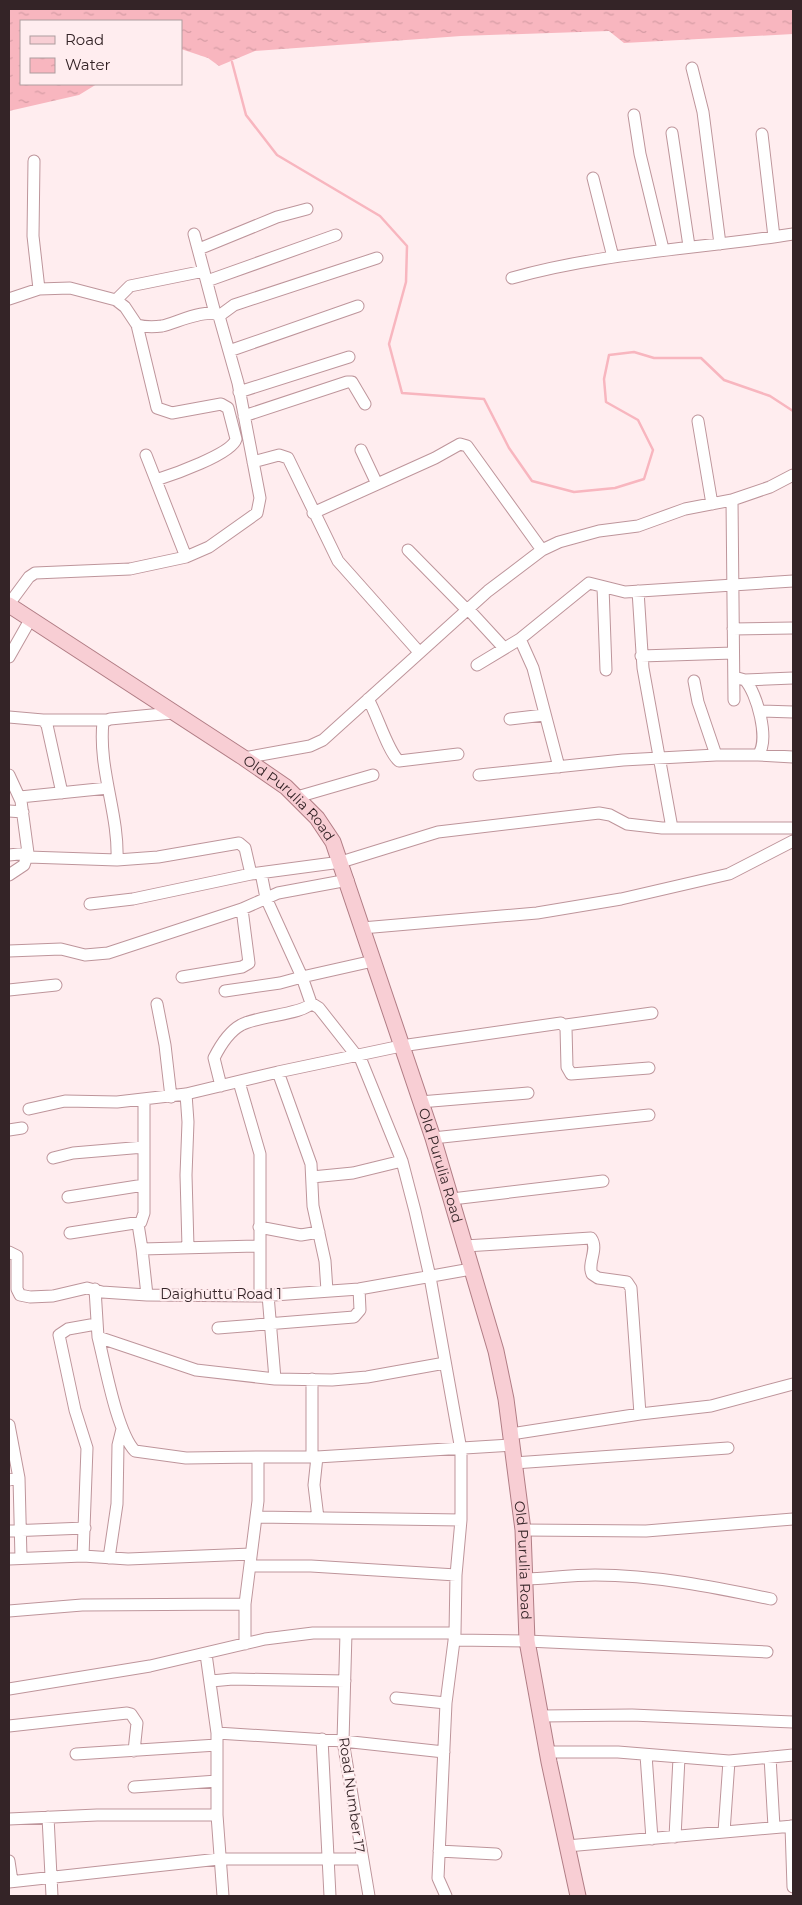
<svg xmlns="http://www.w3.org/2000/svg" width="802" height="1905" viewBox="0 0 802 1905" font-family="Montserrat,sans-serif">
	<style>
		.water { fill: url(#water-ripples) }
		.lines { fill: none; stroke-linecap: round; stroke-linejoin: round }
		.stream { stroke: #f8b6bf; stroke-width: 2.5 }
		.minor-casing { stroke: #be959b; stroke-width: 13 }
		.major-casing { stroke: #b17d85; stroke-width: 17 }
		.minor { stroke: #fff; stroke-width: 11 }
		.major { stroke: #f8ced4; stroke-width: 15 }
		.labels { text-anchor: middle; stroke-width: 4.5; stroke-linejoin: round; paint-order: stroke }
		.street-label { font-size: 14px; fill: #342427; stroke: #ffedef }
	</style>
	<defs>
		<pattern id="water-ripples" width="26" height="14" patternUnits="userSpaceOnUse" patternTransform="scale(1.25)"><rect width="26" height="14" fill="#f8b6bf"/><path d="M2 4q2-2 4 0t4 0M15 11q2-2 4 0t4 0" fill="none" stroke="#d59ca4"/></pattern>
	</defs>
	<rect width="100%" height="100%" fill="#ffedef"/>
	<path class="water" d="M 9,9 L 793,9 L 793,34 L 624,43 L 609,31 L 461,36 L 255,51 L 219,66 L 208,58 L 181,49 L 181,21 L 21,21 L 21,84 L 97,84 L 79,95 L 9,111 Z"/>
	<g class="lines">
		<path class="stream" d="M 232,62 L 246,115 L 277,155 L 380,216 L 407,246 L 406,282 L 389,344 L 402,393 L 484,399 L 509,448 L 532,481 L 574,492 L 615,488 L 644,479 L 653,450 L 638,420 L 606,402 L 604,379 L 609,355 L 634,352 L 654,358 L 701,358 L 724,380 L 770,396 L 793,411"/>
		<g class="minor-casing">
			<path id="minor" d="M 692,68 L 703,112 L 720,244
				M 634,115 L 640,154 L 663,249
				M 672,133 L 689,246
				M 762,134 L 774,237
				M 34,161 L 33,236 L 39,289
				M 593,178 L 613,257
				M 194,234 L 215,313
				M 199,249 L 277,217 L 307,209
				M 512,278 C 604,252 699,249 793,234
				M 207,281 L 336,235
				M 9,299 L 39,289 L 70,288 L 116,300 L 125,307 L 137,325 C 145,327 154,327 162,326 C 176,323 208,307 219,316 L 238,383 L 260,498 L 257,513 L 209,547 L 186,557 L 130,569 L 35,573 L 29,577 L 9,604
				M 116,300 L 130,286 L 204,271
				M 219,316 L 234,305 L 377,258
				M 137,325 L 157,408 L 172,413 L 221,404 L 228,408 L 236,439 C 232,454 172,475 156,480
				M 229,351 L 358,306
				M 239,392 L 349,357
				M 244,416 L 347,382 L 352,382 L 365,404
				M 698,421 L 712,504
				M 361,450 L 377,484
				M 146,455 L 186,557
				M 253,462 L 279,455 L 288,458 L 338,561 L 419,652
				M 732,500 L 734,700
				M 313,513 L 435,458 L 460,444 L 467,446 L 542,550
				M 408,550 L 467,610 L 469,610 L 504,648
				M 603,587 L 606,670
				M 638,591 L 643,668 L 672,828
				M 733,629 L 793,628
				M 520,639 L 533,668 L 559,767
				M 641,656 L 733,653
				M 9,657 L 30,620
				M 477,665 L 520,639 L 589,583 L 625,592 L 793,581
				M 745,680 L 793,678
				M 694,681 L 698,702 L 716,755
				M 368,699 C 377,714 388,752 399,761 L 458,754
				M 759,711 L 793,712
				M 9,717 L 43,720 L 47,725 L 62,793
				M 510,719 L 544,715
				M 43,720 L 106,720
				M 758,755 L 793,757
				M 244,758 L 310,746 L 323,740 L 488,591 L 542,550 L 559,542 L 599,531 L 638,526 L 685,509 L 732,500 L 770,487 L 793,475
				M 9,775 L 21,801 L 28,853 L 24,865 L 9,875
				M 479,775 L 623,760 L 716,755 L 758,755 C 770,740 757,693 745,680 L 734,677
				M 20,797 L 108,788
				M 297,797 L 373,775
				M 9,811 L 23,812
				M 9,855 L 28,853
				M 28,857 L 117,860 L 158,857 L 239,843 L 245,848 L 251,874
				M 117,860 C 119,814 98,769 103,722 L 110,719 L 173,713
				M 261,873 L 266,898 L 302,977 L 373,961
				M 90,904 L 133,899 L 251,874 L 341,862 L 438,832 L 599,813 L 610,815 L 627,824 L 662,828 L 793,828
				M 362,928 L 537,913 L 621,899 L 729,874 L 793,841
				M 9,951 L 61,949 L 85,955 L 108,953 L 242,909 L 278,893 L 348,880
				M 182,977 L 242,967 L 249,963 L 242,909
				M 9,990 L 56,985
				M 311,1003 L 319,1008 L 356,1055 L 359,1055 L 402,1161 L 415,1211 L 430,1277 L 461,1450 L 461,1520 L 456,1575 L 455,1633 L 446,1703 L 438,1878 L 446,1896
				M 157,1004 L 165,1045 L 171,1097
				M 566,1025 L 652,1013
				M 278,1072 L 311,1164 L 313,1206 L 325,1261 L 327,1291
				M 239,1082 L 260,1154 L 260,1296
				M 221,1086 L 214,1058 C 220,1046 230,1031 241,1025 C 256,1016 305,1014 311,1003 L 302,977 L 280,983 L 225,991
				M 186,1094 L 188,1122 L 186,1175 L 188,1247
				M 420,1102 L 528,1093
				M 29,1109 L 65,1101 L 117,1102 L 186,1094 L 278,1072 L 401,1046 L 561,1023 L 566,1028 L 567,1067 L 571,1074 L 649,1068
				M 9,1130 L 22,1128
				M 433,1138 L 649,1115
				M 53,1158 L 73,1153 L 144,1147
				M 312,1177 L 353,1173 L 402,1161
				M 68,1197 L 144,1185
				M 452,1199 L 603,1181
				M 138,1224 L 142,1249
				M 259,1227 L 301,1235 L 319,1232
				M 70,1233 L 141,1222 L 144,1213 L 144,1100
				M 465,1246 L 591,1238 C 599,1249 587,1263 592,1274 L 598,1278 L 627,1282 L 631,1288 L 640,1414
				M 9,1252 L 17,1256 L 17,1289 L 20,1295 L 30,1297 L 53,1296 L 87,1288 L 102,1292 L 147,1295 L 260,1296 L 359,1289 L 471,1269
				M 95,1289 L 98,1337 L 196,1370 L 275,1379 L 332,1380 L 367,1377 L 445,1363
				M 147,1295 L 142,1249 L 259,1246
				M 268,1295 L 275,1379
				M 218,1328 L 354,1317 L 360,1310 L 359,1289
				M 98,1337 C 105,1364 117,1433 135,1451 L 186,1458 L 258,1457
				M 9,1425 L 19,1478 L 9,1480
				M 511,1434 L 640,1414 L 711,1406 L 793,1384
				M 312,1457 L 312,1379
				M 317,1457 L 314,1485 L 318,1518
				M 514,1463 L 728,1448
				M 19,1478 L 21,1558
				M 256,1517 L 461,1520
				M 523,1530 L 646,1531 L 793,1519
				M 9,1531 L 85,1528
				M 83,1556 L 87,1448 L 75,1410 L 59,1335 L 68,1329 L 96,1324
				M 109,1558 L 117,1504 L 118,1445 L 122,1429
				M 9,1559 L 83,1556 L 128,1559 L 251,1554
				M 250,1566 L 311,1566 L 456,1575
				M 526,1579 C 549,1578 572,1575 595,1575 C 654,1575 714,1587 771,1599
				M 245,1604 L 245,1644
				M 9,1611 L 82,1605 L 245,1604 L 258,1501 L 258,1457 L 317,1457 L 512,1445
				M 346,1633 L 343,1741 L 369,1896
				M 454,1640 L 527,1641 L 767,1652
				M 206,1654 L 217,1733 L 217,1815 L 223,1896
				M 211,1681 L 233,1679 L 345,1681
				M 9,1689 L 150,1666 L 265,1639 L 313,1633 L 455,1633
				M 396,1698 L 446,1703
				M 541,1716 L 632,1715 L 793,1722
				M 9,1726 L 127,1713 L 131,1714 L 137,1723 L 134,1751
				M 217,1733 L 343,1741 L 444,1752
				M 322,1739 L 330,1896
				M 547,1752 L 618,1752 L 729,1761 L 793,1755
				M 76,1754 L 217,1745
				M 646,1755 L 652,1839
				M 770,1757 L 774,1827
				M 134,1787 L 217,1781
				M 48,1817 L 52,1896
				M 9,1819 L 97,1815 L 217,1815
				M 791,1826 L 793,1887
				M 724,1832 L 729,1761
				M 675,1837 L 679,1758
				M 567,1846 L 793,1826
				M 439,1851 L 496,1854
				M 9,1861 L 12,1881
				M 9,1882 L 219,1859 L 362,1859"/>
		</g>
		<g class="major-casing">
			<g id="major">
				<path id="s1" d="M 9,605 L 244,758 L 286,787 L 317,818 L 333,842 L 433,1138 L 496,1351 L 506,1399 L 523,1530 L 527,1641 L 549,1762 L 578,1896"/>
			</g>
		</g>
		<use href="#minor" class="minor"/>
		<use href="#major" class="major"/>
	</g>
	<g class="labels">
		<g class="street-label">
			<text dy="5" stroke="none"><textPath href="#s1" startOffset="341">Old Purulia Road</textPath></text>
			<text dy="5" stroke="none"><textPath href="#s1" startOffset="745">Old Purulia Road</textPath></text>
			<text x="221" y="1299">Daighuttu Road 1</text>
			<text dy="5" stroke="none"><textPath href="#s1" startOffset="1150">Old Purulia Road</textPath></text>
			<text transform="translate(352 1795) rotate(82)" y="5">Road Number 17</text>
		</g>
	</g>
	<rect width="802" height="1905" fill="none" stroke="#342427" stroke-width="20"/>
	<rect x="20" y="20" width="162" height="65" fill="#ffedef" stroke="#ae9d9f"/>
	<rect x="30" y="36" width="25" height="8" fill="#f8ced4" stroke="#ae9d9f"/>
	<text x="65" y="45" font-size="15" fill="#342427">Road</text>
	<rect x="30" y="58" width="25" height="15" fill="url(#water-ripples)" stroke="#ae9d9f"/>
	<text x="65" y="70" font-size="15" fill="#342427">Water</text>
</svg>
